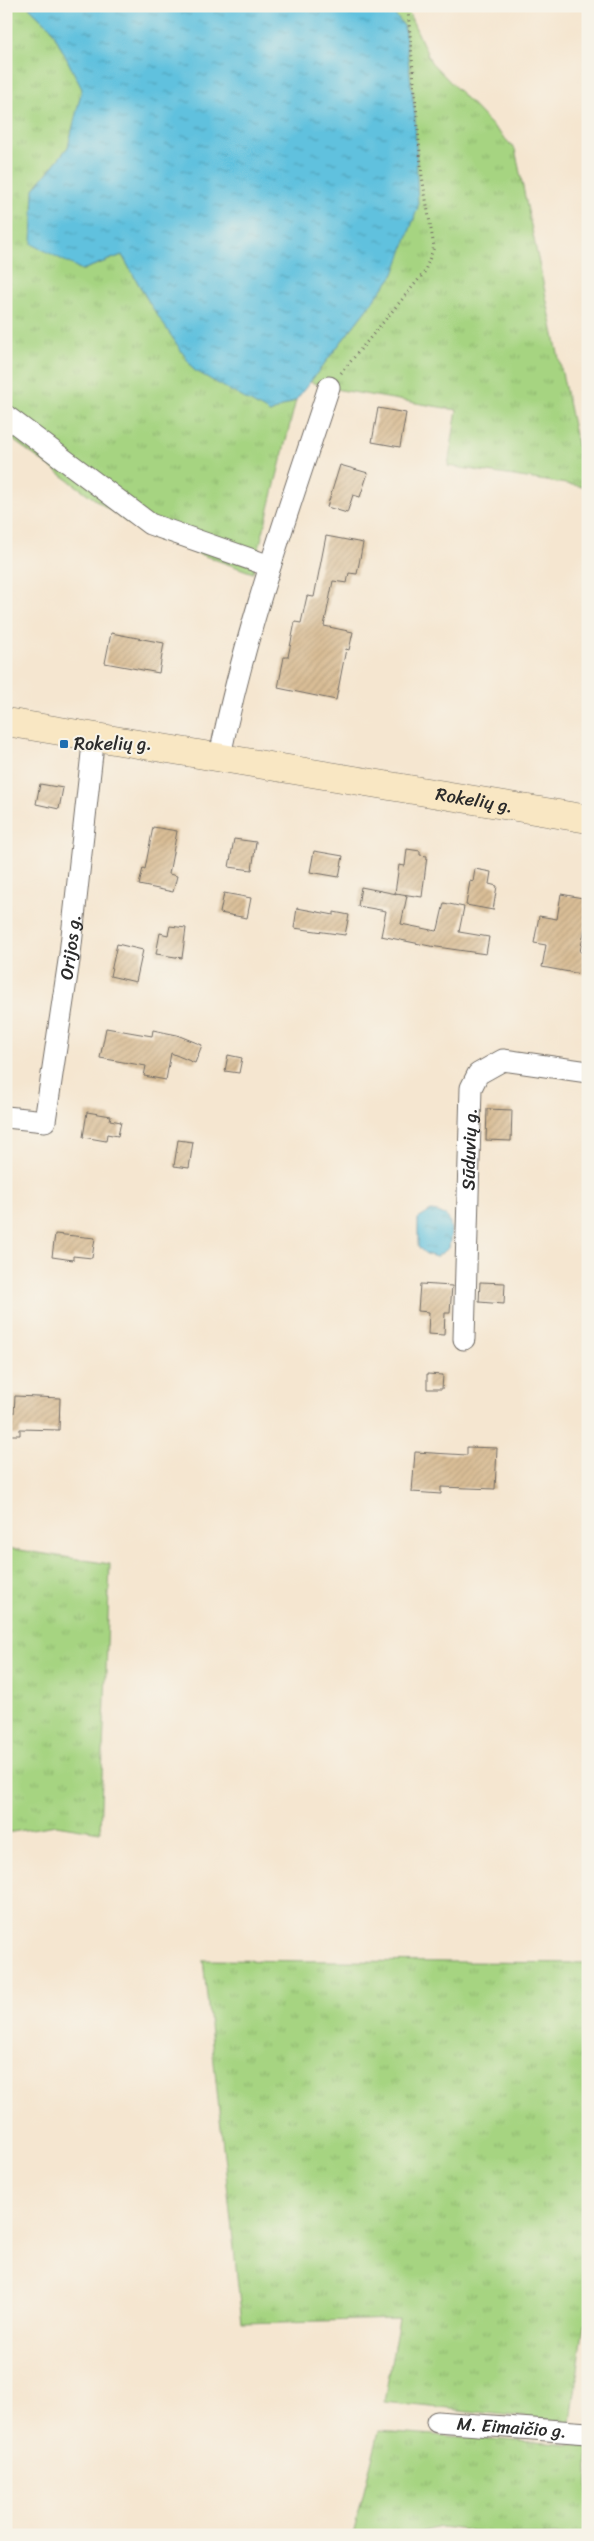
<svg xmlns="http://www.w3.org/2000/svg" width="594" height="2541" viewBox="0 0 594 2541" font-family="Sriracha,sans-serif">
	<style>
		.grass { fill: url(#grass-tufts); stroke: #688056 }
		.water { fill: url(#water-ripples); stroke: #467684 }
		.building { fill: url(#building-hatch) }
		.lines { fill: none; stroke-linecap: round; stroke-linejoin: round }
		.minor-casing { stroke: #726c65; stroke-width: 23 }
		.secondary-casing { stroke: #726c65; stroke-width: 29 }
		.path { stroke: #726c65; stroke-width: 3; stroke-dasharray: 1 4; stroke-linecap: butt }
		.minor { stroke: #fff; stroke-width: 21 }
		.secondary { stroke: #f9e7c3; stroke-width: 28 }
		.poi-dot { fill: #1f6fb2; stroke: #f7f3e8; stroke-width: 2 }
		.labels { text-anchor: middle; stroke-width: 4; stroke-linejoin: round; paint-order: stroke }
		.poi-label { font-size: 18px; fill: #2b2b2b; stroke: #f7f3e8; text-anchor: start }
		.street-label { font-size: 18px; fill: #2b2b2b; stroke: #f7f3e8 }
	</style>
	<defs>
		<pattern id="grass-tufts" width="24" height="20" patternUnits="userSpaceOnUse" patternTransform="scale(1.25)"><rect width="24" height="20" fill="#a6d481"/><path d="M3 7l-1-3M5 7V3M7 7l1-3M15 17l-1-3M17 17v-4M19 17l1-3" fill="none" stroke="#8fb670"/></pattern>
		<pattern id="water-ripples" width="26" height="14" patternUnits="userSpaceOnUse" patternTransform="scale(1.25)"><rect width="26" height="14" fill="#60c1de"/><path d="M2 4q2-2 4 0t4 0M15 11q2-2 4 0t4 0" fill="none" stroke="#4f9db4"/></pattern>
		<pattern id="building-hatch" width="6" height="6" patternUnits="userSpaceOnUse" patternTransform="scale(1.25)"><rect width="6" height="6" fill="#d9bd96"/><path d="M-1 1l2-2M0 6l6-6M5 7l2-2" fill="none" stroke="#baa381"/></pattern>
	</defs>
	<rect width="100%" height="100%" fill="#f7f3e8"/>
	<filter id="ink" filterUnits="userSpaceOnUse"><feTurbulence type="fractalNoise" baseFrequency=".02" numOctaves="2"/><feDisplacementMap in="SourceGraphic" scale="10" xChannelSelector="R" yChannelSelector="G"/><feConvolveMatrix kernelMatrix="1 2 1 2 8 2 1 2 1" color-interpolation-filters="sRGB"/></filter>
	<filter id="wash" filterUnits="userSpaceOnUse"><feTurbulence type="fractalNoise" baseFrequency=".0096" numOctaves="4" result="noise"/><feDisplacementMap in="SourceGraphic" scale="20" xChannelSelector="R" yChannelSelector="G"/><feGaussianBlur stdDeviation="1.12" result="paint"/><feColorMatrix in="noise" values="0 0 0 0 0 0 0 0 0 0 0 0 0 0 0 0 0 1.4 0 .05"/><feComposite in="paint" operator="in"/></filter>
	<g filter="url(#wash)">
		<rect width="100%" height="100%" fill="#f5e6d0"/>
		<path class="grass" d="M 6,6 L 28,6 L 51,28 L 83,89 L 68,147 L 34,189 L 82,270 L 122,255 L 150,304 L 270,413 L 296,400 L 253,573 L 143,534 L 6,435 Z
			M 388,6 L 404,6 L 408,11 L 431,62 L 515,149 L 586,487 L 448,466 L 457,410 L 329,388 L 310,382 L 394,274 L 415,115 L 404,26 Z
			M 6,1548 L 110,1564 L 100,1832 L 56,1825 L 6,1833 Z
			M 203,1960 L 588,1963 L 588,2323 L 584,2324 L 571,2422 L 384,2402 L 399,2319 L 242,2323 Z
			M 379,2431 L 588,2446 L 588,2535 L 512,2535 L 440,2527 L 411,2535 L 353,2535 Z"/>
		<path class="water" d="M 28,6 L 388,6 L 404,26 L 415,115 L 418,207 L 394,274 L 296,400 L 270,413 L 194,370 L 150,304 L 122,255 L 82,270 L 32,244 L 34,189 L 68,147 L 82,89 L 51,28 Z
			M 431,1211 C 455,1213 452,1229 449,1248 L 436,1257 L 426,1254 L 418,1247 L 418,1219 Z"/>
		<g id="blocks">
			<path class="building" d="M 378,408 L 406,413 L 400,447 L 372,442 Z
				M 340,465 L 368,473 L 360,497 L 353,495 L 347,513 L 327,507 Z
				M 326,536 L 363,543 L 357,574 L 349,573 L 347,583 L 333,581 L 324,626 L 353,632 L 349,650 L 346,649 L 336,700 L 278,688 L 284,657 L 288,657 L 295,622 L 301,623 L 307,596 L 314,597 Z
				M 111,633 L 164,643 L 159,673 L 105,663 Z
				M 40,784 L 63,788 L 59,809 L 36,804 Z
				M 153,827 L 177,831 L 169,874 L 177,876 L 173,892 L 139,885 L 143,868 L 145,869 Z
				M 234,839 L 256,842 L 252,870 L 229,867 Z
				M 407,849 L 420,851 L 420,855 L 427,856 L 422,897 L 395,893 L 399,865 L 405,866 Z
				M 314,851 L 343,856 L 339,877 L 310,872 Z
				M 475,869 L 491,872 L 489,884 L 497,886 L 493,910 L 466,905 L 470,881 L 473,882 Z
				M 361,887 L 407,896 L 401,924 L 436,931 L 438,929 L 444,903 L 464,907 L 459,932 L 489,937 L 486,954 L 430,946 L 381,936 L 386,911 L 358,906 Z
				M 224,893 L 251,898 L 247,918 L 220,913 Z
				M 561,894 L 588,899 L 588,913 L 580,952 L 588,953 L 586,975 L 542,967 L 546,945 L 534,943 L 539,916 L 557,919 Z
				M 297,908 L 334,915 L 334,912 L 349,915 L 345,935 L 294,928 Z
				M 170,926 L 186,928 L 182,958 L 156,954 L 160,933 L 168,935 Z
				M 117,944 L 143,950 L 136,982 L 110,976 Z
				M 106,1028 L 152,1036 L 153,1030 L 177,1035 L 202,1045 L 195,1063 L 171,1053 L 166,1080 L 144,1076 L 146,1066 L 100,1058 Z
				M 228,1055 L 242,1058 L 239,1073 L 225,1071 Z
				M 487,1109 L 512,1110 L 511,1141 L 486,1140 Z
				M 87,1112 L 111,1116 L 110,1120 L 121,1122 L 118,1136 L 107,1134 L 106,1141 L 83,1137 Z
				M 178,1140 L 193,1142 L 189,1168 L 174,1166 Z
				M 55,1234 L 95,1238 L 92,1258 L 73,1256 L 73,1260 L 52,1257 Z
				M 480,1282 L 505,1283 L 504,1304 L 479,1302 Z
				M 420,1284 L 452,1286 L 450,1313 L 445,1313 L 444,1335 L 428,1334 L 429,1312 L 418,1311 Z
				M 427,1374 L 443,1375 L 442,1389 L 427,1389 Z
				M 15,1396 L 60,1398 L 59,1430 L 20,1429 L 20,1435 L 6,1435 L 6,1412 L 14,1413 Z
				M 467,1447 L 497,1448 L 495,1489 L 441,1487 L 441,1494 L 412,1492 L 415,1452 L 467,1455 Z"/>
		</g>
	</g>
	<g filter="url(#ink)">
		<use href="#blocks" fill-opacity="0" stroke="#726c65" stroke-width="1"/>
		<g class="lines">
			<g class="minor-casing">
				<g id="minor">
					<path d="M 6,416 L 150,524 L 270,566"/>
					<path d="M 220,756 C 245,630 289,509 329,387"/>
					<path id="s1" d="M 6,1117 L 45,1121 L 70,954 L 94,735"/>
					<path id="s2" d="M 464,1339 L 471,1088 L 478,1074 L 503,1060 L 588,1072"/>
					<path id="s3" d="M 437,2422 L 588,2433"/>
				</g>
			</g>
			<g class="secondary-casing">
				<g id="secondary">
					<path id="s4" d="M 6,722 L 588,819"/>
				</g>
			</g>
			<path class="path" d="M 341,373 L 424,273 L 434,247 L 422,176 L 408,11 L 404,6"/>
			<use href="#minor" class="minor"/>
			<use href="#secondary" class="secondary"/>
		</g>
	</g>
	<rect class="poi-dot" x="59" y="739" width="10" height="10" rx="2.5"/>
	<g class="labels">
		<g class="poi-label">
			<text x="74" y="750">Rokelių g.</text>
		</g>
		<g class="street-label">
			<text dy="6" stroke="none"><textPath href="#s4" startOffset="475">Rokelių g.</textPath></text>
			<text dy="6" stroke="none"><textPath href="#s1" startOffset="215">Orijos g.</textPath></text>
			<text dy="6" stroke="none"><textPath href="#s2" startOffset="190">Sūduvių g.</textPath></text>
			<text dy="6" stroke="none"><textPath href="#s3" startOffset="75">M. Eimaičio g.</textPath></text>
		</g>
	</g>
	<rect width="594" height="2541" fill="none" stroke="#f7f3e8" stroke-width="25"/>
</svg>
